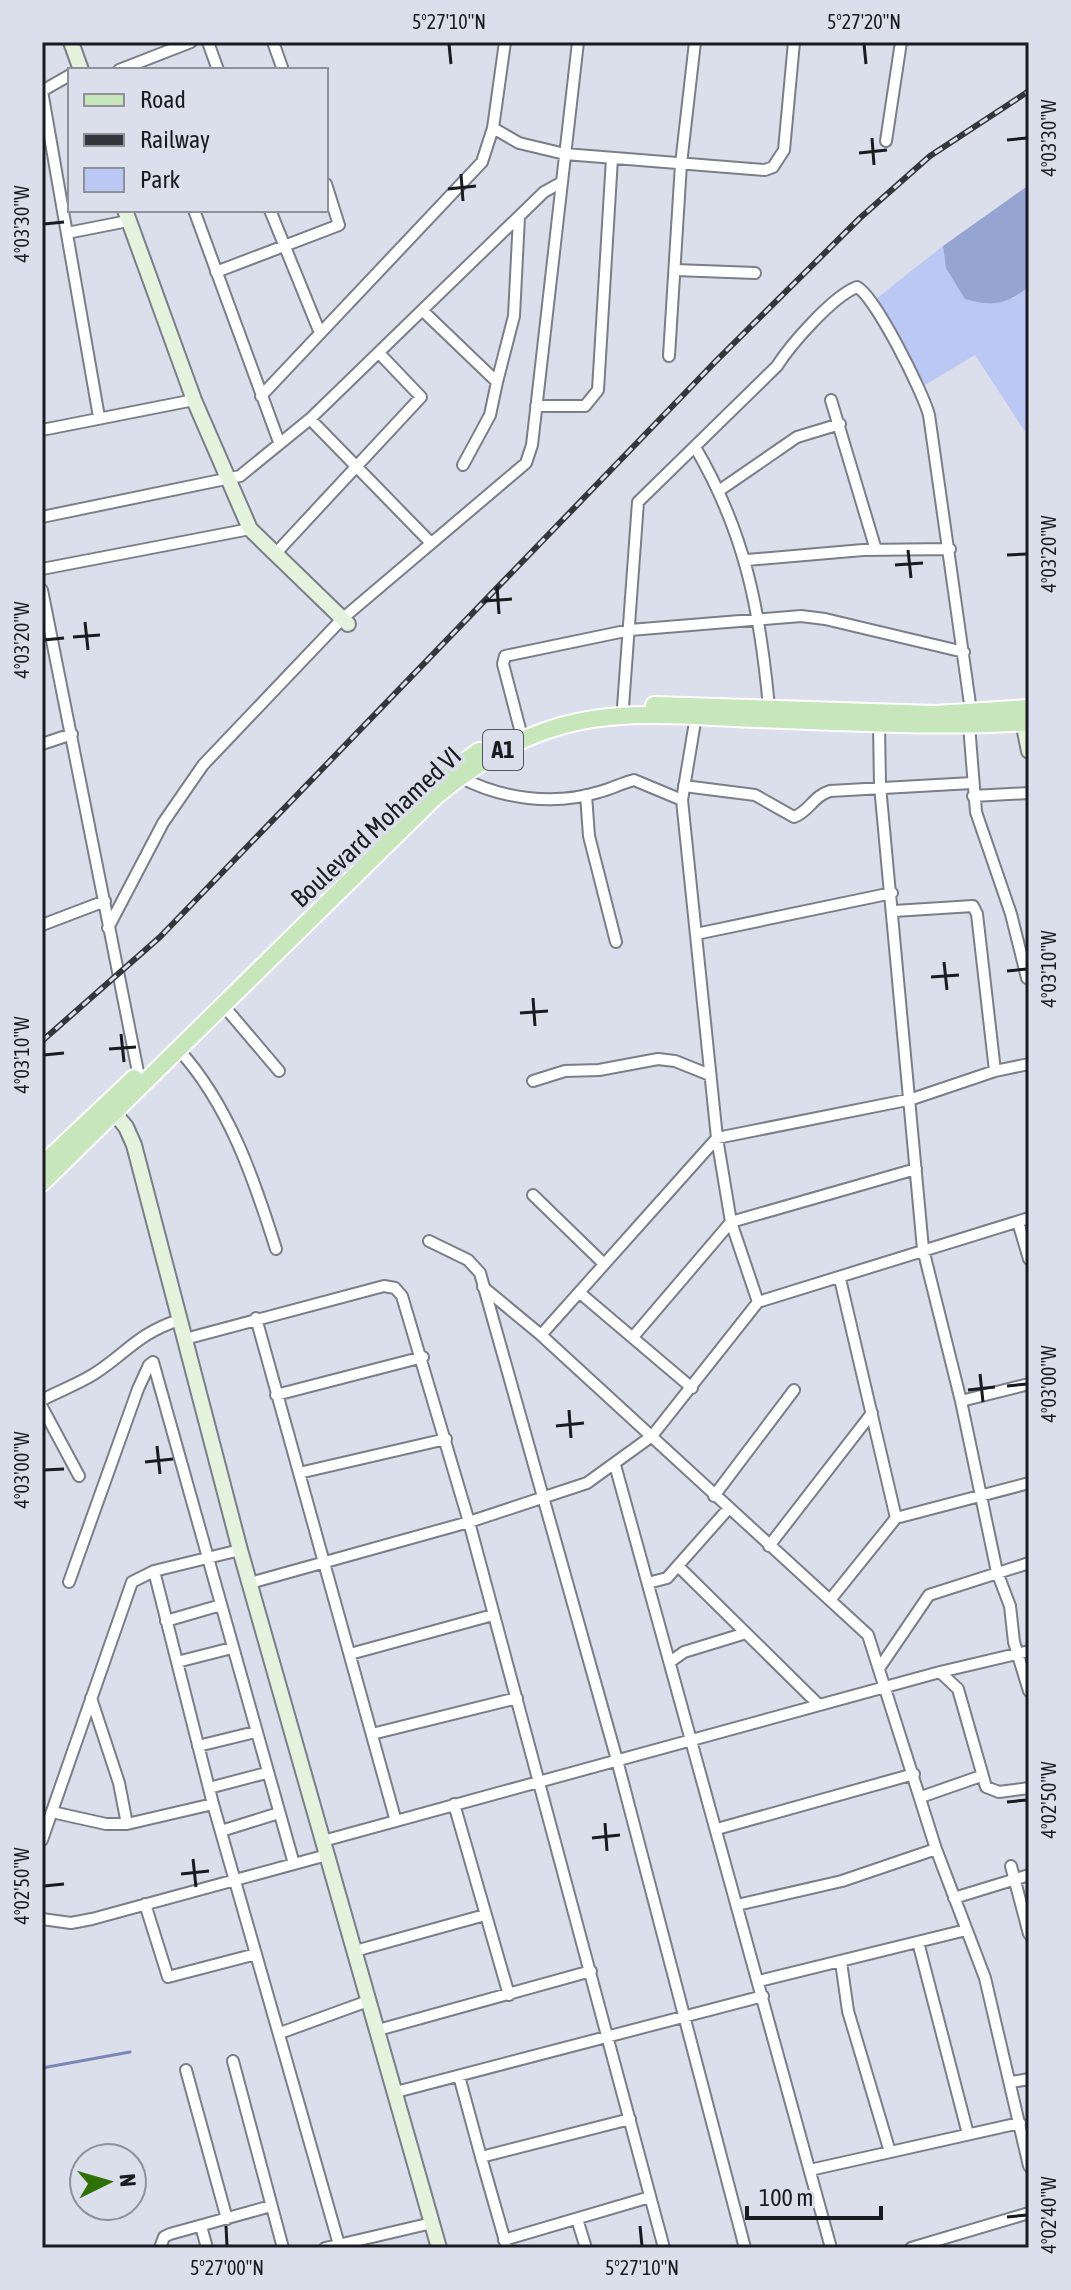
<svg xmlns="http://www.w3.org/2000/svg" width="1071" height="2290" viewBox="0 0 1071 2290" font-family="'Asap Condensed',sans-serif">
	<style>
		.green { fill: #bbc8f4 }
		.forest { fill: #96a4d2 }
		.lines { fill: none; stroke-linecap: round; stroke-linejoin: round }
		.stream { stroke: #7a87b4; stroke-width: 3 }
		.street-casing { stroke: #7a7e89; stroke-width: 14 }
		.secondary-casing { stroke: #7a7e89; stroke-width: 18 }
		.primary-casing { stroke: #fff; stroke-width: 20 }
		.street { stroke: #fff; stroke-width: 10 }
		.secondary { stroke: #e3f3dd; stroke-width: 14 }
		.primary { stroke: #c7e6bb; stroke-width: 16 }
		.rail-casing { stroke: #34363c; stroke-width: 6 }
		.rail { stroke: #dbdfeb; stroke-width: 3; stroke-dasharray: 9; stroke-linecap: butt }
		.ticks { fill: none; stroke: #1a1b20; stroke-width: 3 }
		.labels { text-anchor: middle; stroke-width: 8; stroke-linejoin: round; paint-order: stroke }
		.shield { fill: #dbdfeb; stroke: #54565d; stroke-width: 2 }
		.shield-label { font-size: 24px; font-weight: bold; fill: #1a1b20 }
		.street-label { font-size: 26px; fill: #1a1b20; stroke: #dbdfeb }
		.neatline { fill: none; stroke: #1a1b20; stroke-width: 3 }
		.ticks-label { font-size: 20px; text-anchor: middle; fill: #1a1b20 }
	</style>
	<rect width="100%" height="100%" fill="#dbdfeb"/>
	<path class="green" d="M 943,246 L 946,268 L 1013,299 L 1029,287 L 1029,438 L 975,355 L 925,385 L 877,298 Z"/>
	<path class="forest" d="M 1029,185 L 1029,287 C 1007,304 992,307 965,299 L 946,268 L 943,246 Z"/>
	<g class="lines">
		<path class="stream" d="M 42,2068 L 130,2052"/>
		<g class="street-casing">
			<path id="street" d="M 208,42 L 218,70
				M 273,42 L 283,70
				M 119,70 L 191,42
				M 42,91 L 99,417
				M 42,91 L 70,75
				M 493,128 L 519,143 L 565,154 L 765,170 L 773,167 L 784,150 L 794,42
				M 886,141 L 901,42
				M 194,210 L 279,442
				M 270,210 L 320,333
				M 67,233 L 128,221
				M 675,270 L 755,273
				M 216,272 L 339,225 L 326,184
				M 423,311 L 497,382 L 514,316 L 519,217
				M 669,356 L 681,164 L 695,42
				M 261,396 L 482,162 L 493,128 L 505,42
				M 831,400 L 876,550
				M 536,406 L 585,406 L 598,390 L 612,158
				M 310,419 L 430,542
				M 42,430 L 194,400
				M 695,447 C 745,532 760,610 769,707
				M 463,465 L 490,415 L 497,382
				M 720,490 L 797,437 L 840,424
				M 42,517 L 240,476 L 310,419 L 544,192 L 562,182
				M 276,553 L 421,397 L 379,353
				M 747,560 L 863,550 L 950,549
				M 42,569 L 250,529
				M 42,590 L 140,1082
				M 623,707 L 638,502 L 777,366 C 791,344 833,296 857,287 C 875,296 923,392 929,415 L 971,711
				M 696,716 L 682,800 L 717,1138 L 731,1222 L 758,1302
				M 879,724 L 880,786 L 923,1249 L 961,1401 L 997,1572 L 1010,1606 L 1014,1642 L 1029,1691
				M 969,725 L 976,812 L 1011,914 L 1027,978
				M 520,729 L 503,664 L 505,656 L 630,630 L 801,616 L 825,619 L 964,652
				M 42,744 L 72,734
				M 460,777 C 501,799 554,806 599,792 C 611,789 622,783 634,780 L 682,800
				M 684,786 L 755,795 L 794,817 C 810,811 813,796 830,791 L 972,783
				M 586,795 L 589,836 L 616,942
				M 973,796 L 1029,793
				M 894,911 L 973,906 L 977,914 L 995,1071
				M 42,925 L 105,901
				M 108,928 L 163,823 L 203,765 L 342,619 L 526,463 L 532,445 L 578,42
				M 696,934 L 892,893
				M 223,1005 L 279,1071
				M 179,1050 C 229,1105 254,1179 276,1249
				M 533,1081 L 565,1071 L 599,1070 L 658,1059 L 675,1061 L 710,1075
				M 533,1195 L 603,1263
				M 1018,1222 L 1029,1259
				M 429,1241 L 468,1260 L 480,1273 L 617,1760 L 745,2248
				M 840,1279 L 896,1518
				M 483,1287 L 541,1335 L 868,1635 L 936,1849 L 985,1978 L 1029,2166
				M 580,1293 L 692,1388
				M 256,1318 L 395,1818
				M 541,1335 L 717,1138 L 912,1099 L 995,1071 L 1029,1064
				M 633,1337 L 731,1222 L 916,1169
				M 185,1339 L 384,1286 L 395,1288 L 402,1296 L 469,1522 L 664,2248
				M 276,1395 L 423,1357
				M 42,1400 C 59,1391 78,1384 94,1374 C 128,1352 137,1334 179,1320
				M 961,1401 L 1029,1384
				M 42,1407 L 79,1476
				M 615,1465 L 831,2248
				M 299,1473 L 446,1439
				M 714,1496 L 794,1390
				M 769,1546 L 872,1413
				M 678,1566 L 819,1705
				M 154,1571 L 213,1804 L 340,2248
				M 69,1582 L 138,1389 L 149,1365 L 153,1362 L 294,1864
				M 250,1583 L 469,1522 L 587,1483 L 652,1436 L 758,1302 L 1029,1218
				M 648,1583 L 667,1578 L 729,1508
				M 830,1600 L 896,1518 L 1029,1483
				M 166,1621 L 221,1605
				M 350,1654 L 493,1615
				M 177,1662 L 232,1648
				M 670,1662 L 684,1652 L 746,1633
				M 880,1667 L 929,1595 L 1029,1563
				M 940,1672 L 958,1689 L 986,1787 L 999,1792 L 1029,1788
				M 372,1734 L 517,1698
				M 198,1746 L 255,1732
				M 209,1788 L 266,1773
				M 921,1797 L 981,1776
				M 454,1804 L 509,1995
				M 52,1812 L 106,1824 L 127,1824 L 119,1783 L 91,1698
				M 127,1824 L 213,1804
				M 717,1829 L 914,1774
				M 221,1831 L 279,1813
				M 42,1840 L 132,1582 L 154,1571 L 240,1550
				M 323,1841 L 940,1672 L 1029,1651
				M 1011,1866 L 1029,1934
				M 954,1898 L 1029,1875
				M 145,1904 L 168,1977 L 256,1954
				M 737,1905 L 842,1881 L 936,1849
				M 42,1919 L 71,1923 L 92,1919 L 327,1855
				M 918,1942 L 968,2134
				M 355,1951 L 485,1915
				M 841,1962 L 848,2011 L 890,2152
				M 759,1981 L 966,1930
				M 378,2030 L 591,1971
				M 280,2033 L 368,2001
				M 233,2061 L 283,2248
				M 186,2070 L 227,2219
				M 459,2076 L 481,2157
				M 1012,2082 L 1029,2079
				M 396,2092 L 763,1996
				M 810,2170 L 1020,2123
				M 577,2219 L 586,2248
				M 201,2226 L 207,2248
				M 504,2240 L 650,2197
				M 160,2248 L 164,2237 L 170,2234 L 271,2206
				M 325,2248 L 432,2223
				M 507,2248 L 481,2157 L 630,2119
				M 911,2248 L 1029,2213"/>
		</g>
		<g class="secondary-casing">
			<path id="secondary" d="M 71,42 L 81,70
				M 125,210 L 194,400 L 250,529 L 348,624
				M 1023,722 L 1029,751
				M 107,1104 L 126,1127 L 134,1145 L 240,1550 L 439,2248"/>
		</g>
		<g class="primary-casing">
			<path id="primary" d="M 654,705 L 935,714 L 1029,708
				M 371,846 L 428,788 L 479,751
				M 42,1165 L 134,1078
				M 42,1183 L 436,796 C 470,769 504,745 545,731 C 611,707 687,716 756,719 C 847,722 938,728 1029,722"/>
		</g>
		<use href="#street" class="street"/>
		<use href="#secondary" class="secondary"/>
		<use href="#primary" class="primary"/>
		<g class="rail-casing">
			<path id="rail" d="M 42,1041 L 160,937 L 716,361 L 860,218 L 930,156 L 1029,91"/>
		</g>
		<use href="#rail" class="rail"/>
	</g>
	<path class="ticks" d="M 449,44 L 451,64M 864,44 L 866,64M 872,138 L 874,165M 1007,140 L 1027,138M 859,153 L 887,150M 461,174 L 463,201M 448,189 L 476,186M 44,224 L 64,222M 908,550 L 911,578M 1007,555 L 1027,554M 895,565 L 923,563M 497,586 L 499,614M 484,601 L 512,599M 85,622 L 88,650M 73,637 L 100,635M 44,640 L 64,638M 944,962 L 947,990M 1007,971 L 1027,969M 931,977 L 959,975M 533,998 L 535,1026M 520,1013 L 548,1011M 121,1034 L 124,1062M 109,1049 L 136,1047M 44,1055 L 64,1053M 980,1374 L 983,1402M 1007,1386 L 1027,1384M 968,1390 L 995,1387M 569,1410 L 571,1438M 556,1426 L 584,1423M 157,1446 L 160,1474M 145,1462 L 173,1459M 44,1470 L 64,1469M 1007,1802 L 1027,1800M 605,1823 L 607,1851M 592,1838 L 620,1835M 193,1859 L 196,1887M 181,1874 L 209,1871M 44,1886 L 64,1884M 1007,2217 L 1027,2215M 226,2226 L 227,2246M 640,2226 L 642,2246"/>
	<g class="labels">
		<rect class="shield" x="483" y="730" width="40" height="40" rx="6"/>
		<g class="shield-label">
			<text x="503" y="758">A1</text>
		</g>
		<g class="street-label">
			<text transform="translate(376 827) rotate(-43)" y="9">Boulevard Mohamed VI</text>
		</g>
	</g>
	<rect width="1071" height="2290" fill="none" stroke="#dbdfeb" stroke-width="88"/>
	<rect x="68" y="68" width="260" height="144" fill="#dbdfeb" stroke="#8e919a" stroke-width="2"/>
	<rect x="84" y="94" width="40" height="12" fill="#c7e6bb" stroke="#8e919a" stroke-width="2"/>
	<text x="140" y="108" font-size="24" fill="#1a1b20">Road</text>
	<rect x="84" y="134" width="40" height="12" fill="#34363c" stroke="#8e919a" stroke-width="2"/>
	<text x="140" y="148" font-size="24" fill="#1a1b20">Railway</text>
	<rect x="84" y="168" width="40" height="24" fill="#bbc8f4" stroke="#8e919a" stroke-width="2"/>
	<text x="140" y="188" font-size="24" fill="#1a1b20">Park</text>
	<g transform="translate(108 2182) rotate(85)"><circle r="38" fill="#dbdfeb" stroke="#8e919a" stroke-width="2"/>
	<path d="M0-6L14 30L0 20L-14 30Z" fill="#2f7008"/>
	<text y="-12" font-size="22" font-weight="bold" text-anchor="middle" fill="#1a1b20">N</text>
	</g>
	<path d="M747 2206v12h134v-12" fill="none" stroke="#1a1b20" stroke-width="4"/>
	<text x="759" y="2206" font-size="24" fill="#1a1b20" stroke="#dbdfeb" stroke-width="6" paint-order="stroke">100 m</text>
	<rect x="44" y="44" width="983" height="2202" class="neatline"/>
	<g class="ticks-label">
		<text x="449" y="29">5°27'10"N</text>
		<text x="864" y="29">5°27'20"N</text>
		<text transform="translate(1049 138) rotate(-90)" y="7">4°03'30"W</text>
		<text transform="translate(22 224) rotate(-90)" y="7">4°03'30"W</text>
		<text transform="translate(1049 554) rotate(-90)" y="7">4°03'20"W</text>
		<text transform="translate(22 640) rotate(-90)" y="7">4°03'20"W</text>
		<text transform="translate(1049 969) rotate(-90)" y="7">4°03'10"W</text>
		<text transform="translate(22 1055) rotate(-90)" y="7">4°03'10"W</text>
		<text transform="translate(1049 1384) rotate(-90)" y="7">4°03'00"W</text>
		<text transform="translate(22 1470) rotate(-90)" y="7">4°03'00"W</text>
		<text transform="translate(1049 1800) rotate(-90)" y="7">4°02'50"W</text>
		<text transform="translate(22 1886) rotate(-90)" y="7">4°02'50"W</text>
		<text transform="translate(1049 2215) rotate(-90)" y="7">4°02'40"W</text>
		<text x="227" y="2275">5°27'00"N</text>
		<text x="642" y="2275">5°27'10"N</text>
	</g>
</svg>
